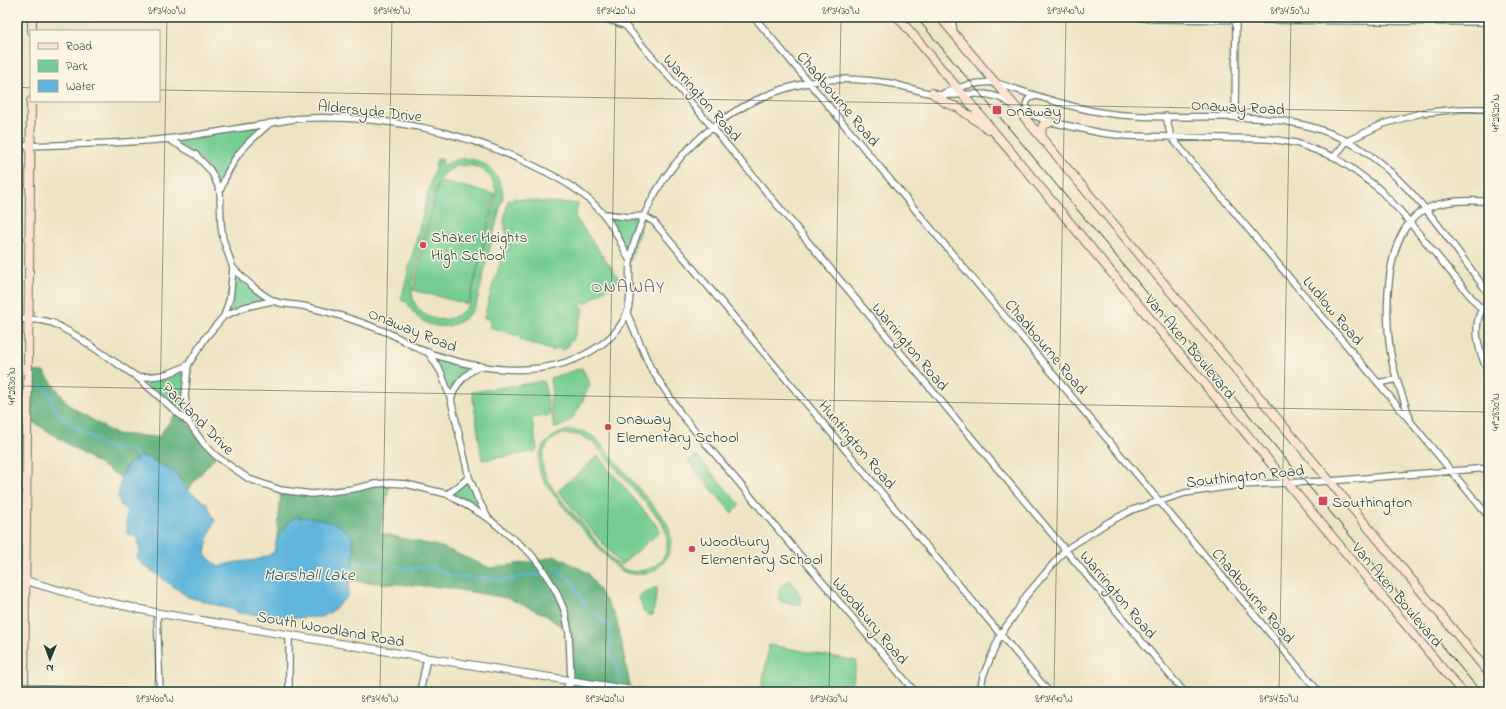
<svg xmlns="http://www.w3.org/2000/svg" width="1506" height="709" viewBox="0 0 1506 709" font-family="'Indie Flower',sans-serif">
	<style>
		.green { fill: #76cd93; stroke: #4a8564; fill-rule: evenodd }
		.forest { fill: #60b07d; stroke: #407658 }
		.water { fill: #5eb5db; stroke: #3e7988 }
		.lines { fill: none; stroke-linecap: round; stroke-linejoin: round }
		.stream { stroke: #5eb5db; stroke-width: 2 }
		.minor-casing { stroke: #677766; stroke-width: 8 }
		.tertiary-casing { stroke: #677766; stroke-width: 9 }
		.secondary-casing { stroke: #677766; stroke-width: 10 }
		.minor { stroke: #fff; stroke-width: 5.5 }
		.tertiary { stroke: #fff; stroke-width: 7 }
		.secondary { stroke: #fde4d1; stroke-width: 8 }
		.tram { stroke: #1f3d34; stroke-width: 1 }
		.ticks { fill: none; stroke: #1f3d34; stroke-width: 1; stroke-opacity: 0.45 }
		.poi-dot { fill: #d1495b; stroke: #fcf5e5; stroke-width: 1.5 }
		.labels { text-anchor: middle; stroke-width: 3; stroke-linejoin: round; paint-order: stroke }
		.street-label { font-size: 16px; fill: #1f3d34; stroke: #fcf5e5 }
		.poi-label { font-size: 16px; fill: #1f3d34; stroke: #fcf5e5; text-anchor: start }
		.water-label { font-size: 17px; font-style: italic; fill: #2f5b5e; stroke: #fcf5e5 }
		.quarter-label { font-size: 18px; letter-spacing: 1px; fill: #565f6b; stroke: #fcf5e5 }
		.neatline { fill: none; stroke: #1f3d34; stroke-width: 1.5 }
		.ticks-label { font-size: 10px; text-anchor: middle; fill: #1f3d34 }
	</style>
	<rect width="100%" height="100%" fill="#fcf5e5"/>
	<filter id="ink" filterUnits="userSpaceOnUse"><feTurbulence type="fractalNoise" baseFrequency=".025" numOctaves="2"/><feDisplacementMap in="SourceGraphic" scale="8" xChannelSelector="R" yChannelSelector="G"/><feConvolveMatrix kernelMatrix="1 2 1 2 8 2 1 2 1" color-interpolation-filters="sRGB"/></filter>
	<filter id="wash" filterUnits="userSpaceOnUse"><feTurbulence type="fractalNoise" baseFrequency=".012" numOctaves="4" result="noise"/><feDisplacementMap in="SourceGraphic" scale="16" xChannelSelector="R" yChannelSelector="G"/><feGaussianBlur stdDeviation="0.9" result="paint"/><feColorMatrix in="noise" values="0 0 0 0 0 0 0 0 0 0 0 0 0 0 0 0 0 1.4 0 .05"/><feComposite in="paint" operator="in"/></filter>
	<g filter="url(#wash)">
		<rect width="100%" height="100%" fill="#eee4c4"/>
		<path class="green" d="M 271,123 L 239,153 L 220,191 L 203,162 L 168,139 Z
			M 437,159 L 443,160 L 442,167 C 467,148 500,164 503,195 L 476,305 C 460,334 421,334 407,302 L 401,300 ZM 467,165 C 486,167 497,180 496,199 L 469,304 C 449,333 408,319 412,284 L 438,181 C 445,171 455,165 467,165 Z
			M 441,181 L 495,194 L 470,299 L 467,304 L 413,290 L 438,186 Z
			M 513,198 L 543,202 L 571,203 L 578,204 L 575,217 L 620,280 L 585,304 L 582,301 L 581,307 L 584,308 L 573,341 L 570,340 L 567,348 L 563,350 L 555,348 L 554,351 L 520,340 L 521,337 L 490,327 L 489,319 L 484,318 L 493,284 L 497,274 L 504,249 L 510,250 L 504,221 L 508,201 Z
			M 604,214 L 644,216 L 630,261 Z
			M 233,268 L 272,301 L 224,316 Z
			M 428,352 L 479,366 L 468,373 L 451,400 L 444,380 Z
			M 188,365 L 186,376 L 189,423 L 137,377 L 157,377 Z
			M 582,368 L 590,384 C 582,401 575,426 554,428 L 550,401 L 552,394 L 550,378 Z
			M 544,381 L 550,415 L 532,418 L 537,449 L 535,452 L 482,460 L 472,392 Z
			M 569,430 L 585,432 L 596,438 L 665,520 C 682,548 661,582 627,573 C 622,572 618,568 614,565 C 596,545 579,526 562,505 C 554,495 544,485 540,472 C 534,451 549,434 569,430 ZM 563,434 L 579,435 L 593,442 L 661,521 C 673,543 668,567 640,571 C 632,572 625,571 619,566 C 605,554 594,538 583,524 C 568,506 535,478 544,452 C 547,443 554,437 563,434 Z
			M 696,455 L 740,505 L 732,513 L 688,462 Z
			M 598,456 L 661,531 L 621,565 L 558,491 Z
			M 469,477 L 488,518 L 447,494 Z
			M 790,579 C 795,587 803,596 801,605 L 781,602 L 778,598 L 780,596 L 778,589 Z
			M 653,588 L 657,588 L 653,615 L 647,615 L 644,612 L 639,598 L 644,592 L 651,591 Z
			M 769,645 L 857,661 L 851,692 L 761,692 Z"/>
		<path class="forest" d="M 28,371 L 44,372 L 69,405 L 115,434 L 158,437 L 177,412 L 216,456 L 187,490 C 183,485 180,476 175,472 C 169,467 144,454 137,457 L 135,461 L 129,463 L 121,478 L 27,418 Z
			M 390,483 L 380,533 L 442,547 L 490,568 L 536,561 L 556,556 L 588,573 L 616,617 L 631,690 L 571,681 L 569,633 L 544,614 L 507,598 L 442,587 L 350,581 L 351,569 L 353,563 L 291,520 L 277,538 L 281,490 L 312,494 Z"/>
		<path class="water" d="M 140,456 L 148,458 L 175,472 L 187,490 L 207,504 L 215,521 L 208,537 L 205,555 L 219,567 C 225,565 232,562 238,562 C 251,561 262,560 274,552 L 277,538 L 291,520 L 296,517 L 313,518 L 335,523 L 351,534 L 354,550 L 348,596 L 331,612 L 321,617 L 292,618 L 239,613 L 231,609 L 188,597 L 141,563 L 137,556 L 140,551 L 137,537 L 127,534 L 126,520 L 127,511 L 121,506 L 118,497 L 121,478 L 129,463 L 135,461 L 137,457 Z"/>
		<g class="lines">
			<path class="stream" d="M 41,386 L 44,387 L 51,396 L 54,408 L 71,425 L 108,447 L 116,450 L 126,449 L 135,452 L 138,458
				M 351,563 L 380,563 L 408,569 L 431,566 L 447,574 L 459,577 L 489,578 L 504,581 L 528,575 L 540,575
				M 554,567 L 571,580 L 586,606 L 610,626 L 610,652 L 617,666 L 620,679"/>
		</g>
	</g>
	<g filter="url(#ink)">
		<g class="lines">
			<g class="minor-casing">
				<path id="minor" d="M 601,17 L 624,25
					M 618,17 L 718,134 L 1184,692
					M 754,17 L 1319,692
					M 951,17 L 954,32
					M 1137,17 L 1153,19 L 1489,22
					M 944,93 C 961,86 978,81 996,83 C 1035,95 1073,109 1113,114 C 1198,124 1292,100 1367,153 C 1418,189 1452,245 1489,294
					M 1021,111 L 1051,122 L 1101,133 L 1126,136 L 1270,139 L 1296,143 L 1334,157 L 1351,168 L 1378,188 L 1401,212 L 1481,309
					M 1032,115 C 1023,107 1025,98 1036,96
					M 1166,116 L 1171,137 L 1406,416 L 1489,517
					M 1235,117 L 1236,17
					M 168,139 L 196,155 L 210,170 L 214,177 L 220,191 L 221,225 L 223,239 L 233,268 L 230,298 L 224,316 L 206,337 L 188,365 L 185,396 L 189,423
					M 17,146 C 67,145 118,144 167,139 C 200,135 234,129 267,124 C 281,121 295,118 310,118 C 388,116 466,132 536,167 C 561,179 586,193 604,215 C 615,228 622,246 630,261
					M 1334,157 L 1347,141 L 1383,124 L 1421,113 L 1460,109 L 1489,109
					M 220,191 C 225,177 231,163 240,152 C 249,141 260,132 270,123
					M 604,214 L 628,217 L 644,216
					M 644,216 L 654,222 L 1049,692
					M 233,268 C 244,279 256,291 270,299 C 278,305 292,304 303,306 C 331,312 359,321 386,332 C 401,338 414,348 429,353 C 484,372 552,381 602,344 C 612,337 621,327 626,315 C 633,299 628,279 630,262 C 631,251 635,239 639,229 C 665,155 730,99 807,83 C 833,77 863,79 889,83 C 905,86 925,94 941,95 C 967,96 988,88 1011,104
					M 1489,302 C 1468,318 1479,354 1489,373
					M 627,313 L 650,367 L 681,414 L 915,692
					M 224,316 L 245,307 L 272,301
					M 17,319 L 40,320 L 53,323 L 75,335 L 137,377 L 189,423 L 204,444 L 216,456 L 249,479 L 281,490 L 312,494 L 353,489 L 375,484 L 390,483 L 406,484 L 447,494 L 488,518
					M 428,352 L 441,372 L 451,400 L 469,477 L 477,497 L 488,518 L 529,552 L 540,565 L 556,591 L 565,612 L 569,633 L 571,681
					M 137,377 C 160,377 168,375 188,365
					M 1378,383 L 1393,380 L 1396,377
					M 451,400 C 455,383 465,375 479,366
					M 1410,419 C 1404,399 1396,381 1392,361 C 1384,319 1382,231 1426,209 C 1445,199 1468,201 1489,201
					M 447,494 L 455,489 L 469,477
					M 157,613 L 160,692
					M 289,692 L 289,635
					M 420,692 L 427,658
					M 980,692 L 983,676 L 1001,633 L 1012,619 L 1026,596 L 1065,550 L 1107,523 L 1132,510 L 1185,493 L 1240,485 L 1329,481 L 1489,468"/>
			</g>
			<g class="tertiary-casing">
				<path id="tertiary" d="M 17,578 L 75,595 L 157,613 L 427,658 L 642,692
					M 565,692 L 571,681"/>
			</g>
			<g class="secondary-casing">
				<path id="secondary" d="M 898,17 L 1462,692
					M 940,17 L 1323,473 L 1489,673
					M 32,31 L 32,17
					M 932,93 L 946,103 L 957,107 L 988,129
					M 1042,137 L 1041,129 L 1043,125 L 1051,122
					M 24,692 L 31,101"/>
			</g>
			<use href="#minor" class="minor"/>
			<use href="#tertiary" class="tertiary"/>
			<use href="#secondary" class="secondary"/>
			<path class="tram" d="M 916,17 L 1481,692"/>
		</g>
	</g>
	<path class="ticks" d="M 17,87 L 31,88M 159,90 L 1489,113M 17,386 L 1489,412M 17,685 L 422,692M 155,692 L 167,17M 380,692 L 392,17M 605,692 L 616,17M 829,692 L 841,17M 1054,692 L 1066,17M 1279,692 L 1291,17"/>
	<g class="poi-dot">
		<rect x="992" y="105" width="10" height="10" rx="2"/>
		<circle cx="423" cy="245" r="4"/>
		<circle cx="608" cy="427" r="4"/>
		<rect x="1318" y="496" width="10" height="10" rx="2"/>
		<circle cx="692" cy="549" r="4"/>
	</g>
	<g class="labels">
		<g class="street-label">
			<text transform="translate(703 97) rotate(49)" y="6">Warrington Road</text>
			<text transform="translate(839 98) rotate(50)" y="6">Chadbourne Road</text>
			<text transform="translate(1238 106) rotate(3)" y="6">Onaway Road</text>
			<text transform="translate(370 110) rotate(6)" y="6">Aldersyde Drive</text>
			<text transform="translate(1334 310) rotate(50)" y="6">Ludlow Road</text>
			<text transform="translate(413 329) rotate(22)" y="6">Onaway Road</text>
			<text transform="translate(911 346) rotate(50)" y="6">Warrington Road</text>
			<text transform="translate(1047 346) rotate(50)" y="6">Chadbourne Road</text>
			<text transform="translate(1191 346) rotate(50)" y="6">Van Aken Boulevard</text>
			<text transform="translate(199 418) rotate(45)" y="6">Parkland Drive</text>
			<text transform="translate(858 444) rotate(50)" y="6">Huntington Road</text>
			<text transform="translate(1245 475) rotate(-6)" y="6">Southington Road</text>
			<text transform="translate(1119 594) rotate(50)" y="6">Warrington Road</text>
			<text transform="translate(1398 594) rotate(50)" y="6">Van Aken Boulevard</text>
			<text transform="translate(1254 595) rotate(50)" y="6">Chadbourne Road</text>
			<text transform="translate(871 620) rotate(50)" y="6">Woodbury Road</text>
			<text transform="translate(331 628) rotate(10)" y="6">South Woodland Road</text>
		</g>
		<g class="poi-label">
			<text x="1006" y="116">Onaway</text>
			<text x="431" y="242">Shaker Heights<tspan x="431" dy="18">High School</tspan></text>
			<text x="616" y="424">Onaway<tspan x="616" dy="18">Elementary School</tspan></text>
			<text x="1332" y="507">Southington</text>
			<text x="700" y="546">Woodbury<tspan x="700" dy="18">Elementary School</tspan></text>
		</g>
		<g class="water-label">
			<text x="309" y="580">Marshall Lake</text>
		</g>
		<g class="quarter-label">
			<text x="628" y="292">ONAWAY</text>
		</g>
	</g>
	<rect width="1506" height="709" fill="none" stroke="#fcf5e5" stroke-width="44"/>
	<rect x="30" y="30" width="130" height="72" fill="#fcf5e5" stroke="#a4ab9e"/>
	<rect x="38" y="43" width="20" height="6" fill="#fde4d1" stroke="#a4ab9e"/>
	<text x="66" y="50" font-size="12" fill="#1f3d34">Road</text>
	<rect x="38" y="60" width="20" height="12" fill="#76cd93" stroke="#a4ab9e"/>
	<text x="66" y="70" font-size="12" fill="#1f3d34">Park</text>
	<rect x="38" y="80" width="20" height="12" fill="#5eb5db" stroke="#a4ab9e"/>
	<text x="66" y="90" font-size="12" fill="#1f3d34">Water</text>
	<g transform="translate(50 659) rotate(181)" stroke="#fcf5e5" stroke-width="3" paint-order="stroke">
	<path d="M0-3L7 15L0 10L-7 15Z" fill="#1f3d34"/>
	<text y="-6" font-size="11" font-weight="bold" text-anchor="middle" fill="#1f3d34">N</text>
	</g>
	<rect x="22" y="22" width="1462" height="665" class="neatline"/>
	<g class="ticks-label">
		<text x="167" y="14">81°34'00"W</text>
		<text x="392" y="14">81°34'10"W</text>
		<text x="616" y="14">81°34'20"W</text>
		<text x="841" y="14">81°34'30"W</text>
		<text x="1066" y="14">81°34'40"W</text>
		<text x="1290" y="14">81°34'50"W</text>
		<text transform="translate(1495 113) rotate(-90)" y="4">41°28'20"N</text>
		<text transform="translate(11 386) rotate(-90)" y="4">41°28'30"N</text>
		<text transform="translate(1495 412) rotate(-90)" y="4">41°28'30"N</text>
		<text x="155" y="702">81°34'00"W</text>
		<text x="380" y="702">81°34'10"W</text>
		<text x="605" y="702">81°34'20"W</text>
		<text x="829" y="702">81°34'30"W</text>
		<text x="1054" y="702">81°34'40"W</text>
		<text x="1279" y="702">81°34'50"W</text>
	</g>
</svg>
